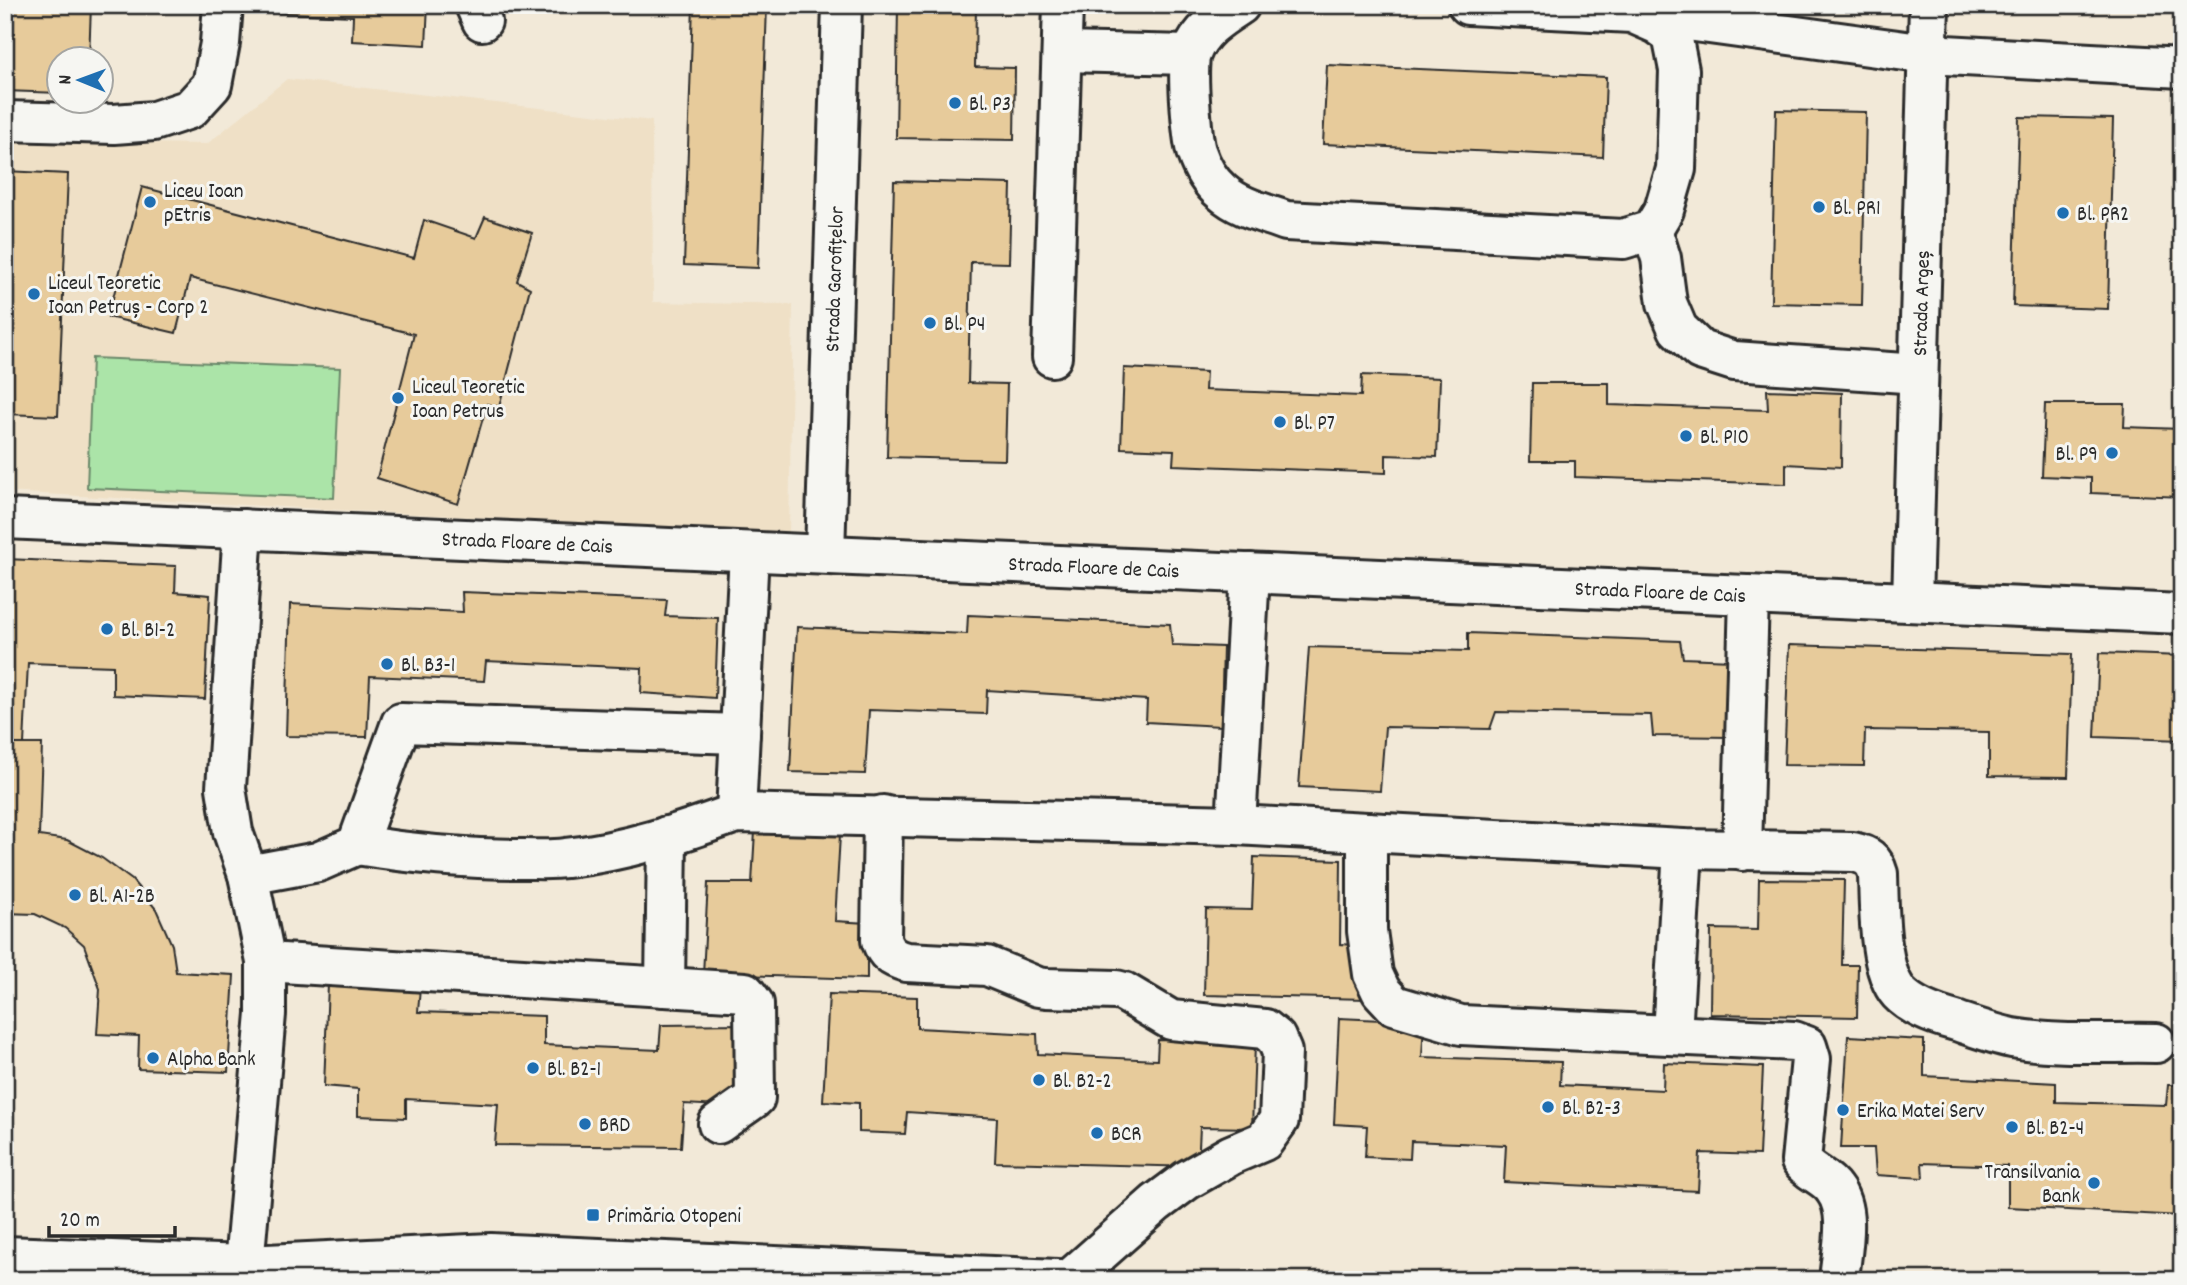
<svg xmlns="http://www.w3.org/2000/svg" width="2187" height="1285" viewBox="0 0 2187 1285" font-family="Dekko,sans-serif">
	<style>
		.built { fill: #efe0c6 }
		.green { fill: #abe4a8; stroke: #6b886a; stroke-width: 2 }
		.building { fill: #e7cb9b; stroke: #2b2b2b; stroke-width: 2 }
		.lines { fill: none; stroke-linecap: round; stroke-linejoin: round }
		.minor-casing { stroke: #2b2b2b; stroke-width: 44 }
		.highway-casing { stroke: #2b2b2b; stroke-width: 44 }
		.minor { stroke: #f6f6f2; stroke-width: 38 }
		.highway { stroke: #f6f6f2; stroke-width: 38 }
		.poi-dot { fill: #1f6fb2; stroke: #f6f6f2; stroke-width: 2.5 }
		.labels { text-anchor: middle; stroke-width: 6; stroke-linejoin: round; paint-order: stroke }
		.poi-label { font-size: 21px; fill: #2b2b2b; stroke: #f6f6f2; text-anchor: start }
		.street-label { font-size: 21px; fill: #2b2b2b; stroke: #f6f6f2 }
	</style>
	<rect width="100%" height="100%" fill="#f2e9d8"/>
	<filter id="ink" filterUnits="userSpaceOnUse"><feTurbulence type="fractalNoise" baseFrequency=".0143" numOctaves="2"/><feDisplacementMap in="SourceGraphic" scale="14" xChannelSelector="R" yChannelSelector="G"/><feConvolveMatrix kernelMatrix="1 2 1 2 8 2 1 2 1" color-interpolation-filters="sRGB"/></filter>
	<g filter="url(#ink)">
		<path class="built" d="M 287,79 L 652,121 L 653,302 L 793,305 L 789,534 L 5,492 L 5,141 L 207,144 Z"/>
		<path class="green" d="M 92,358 L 340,368 L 334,498 L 87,488 Z"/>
		<path class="building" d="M 5,5 L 91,5 L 89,60 L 60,60 L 60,93 L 5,91 Z
			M 262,5 L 428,5 L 426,45 L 352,41 L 353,16 L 262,12 Z
			M 693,5 L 767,5 L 758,268 L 684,265 Z
			M 898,5 L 976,5 L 975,67 L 1015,68 L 1014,140 L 896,138 Z
			M 1327,65 L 1606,77 L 1603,157 L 1323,144 Z
			M 1776,110 L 1866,112 L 1862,305 L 1771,303 Z
			M 2019,117 L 2113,119 L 2108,309 L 2013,306 Z
			M 5,171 L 68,174 L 58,416 L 5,414 Z
			M 894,181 L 1011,184 L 1009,263 L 971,262 L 968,383 L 1007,384 L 1005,460 L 887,457 Z
			M 142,187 L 414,258 L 424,220 L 476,238 L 485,217 L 532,233 L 517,281 L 530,288 L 499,407 L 487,404 L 458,504 L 377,478 L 414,334 L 190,278 L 176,333 L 108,317 Z
			M 1124,368 L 1206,372 L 1205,390 L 1361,396 L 1362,375 L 1440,378 L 1437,457 L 1386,455 L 1386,473 L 1173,465 L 1174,450 L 1121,448 Z
			M 1532,383 L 1609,383 L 1609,405 L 1768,410 L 1767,390 L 1842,393 L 1841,467 L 1786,464 L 1786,484 L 1575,477 L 1575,461 L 1530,461 Z
			M 2045,404 L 2125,404 L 2124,427 L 2182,429 L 2182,497 L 2091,493 L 2091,478 L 2042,476 Z
			M 5,559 L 176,566 L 175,592 L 210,595 L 205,699 L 113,695 L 113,666 L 28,663 L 24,744 L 5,744 Z
			M 462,592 L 667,600 L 665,616 L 718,618 L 715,698 L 641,693 L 642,668 L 486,661 L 484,681 L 370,676 L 367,737 L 286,736 L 290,604 L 463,612 Z
			M 968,615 L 1170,624 L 1172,645 L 1223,647 L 1221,726 L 1146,722 L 1147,700 L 987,690 L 986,714 L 869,710 L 865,774 L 790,772 L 797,627 L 967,634 Z
			M 1468,633 L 1680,641 L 1683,658 L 1732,660 L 1731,737 L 1653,736 L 1651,715 L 1496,712 L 1490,729 L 1385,727 L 1380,791 L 1299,787 L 1309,647 L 1468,651 Z
			M 1789,645 L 2072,654 L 2068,777 L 1989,776 L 1989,732 L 1865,730 L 1864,766 L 1784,765 Z
			M 2099,653 L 2182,656 L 2182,740 L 2095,737 Z
			M 5,744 L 42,744 L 39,836 L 67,840 L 102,858 L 132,880 L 156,909 L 172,945 L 176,972 L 234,975 L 228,1072 L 138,1069 L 139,1036 L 97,1034 L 100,989 L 84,945 L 65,928 L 35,914 L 5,913 Z
			M 755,831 L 840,835 L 835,921 L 867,923 L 867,979 L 703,974 L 708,883 L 752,883 Z
			M 1254,857 L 1341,860 L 1340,944 L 1368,946 L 1367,999 L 1204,995 L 1206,909 L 1252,910 Z
			M 1759,879 L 1844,880 L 1842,965 L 1858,965 L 1857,1017 L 1710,1014 L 1711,929 L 1758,930 Z
			M 328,984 L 420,988 L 418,1012 L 544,1016 L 544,1045 L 659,1050 L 661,1025 L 742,1024 L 740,1107 L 684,1104 L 681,1147 L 495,1145 L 498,1104 L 406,1099 L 406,1118 L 358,1116 L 358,1089 L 324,1086 Z
			M 829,994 L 917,997 L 917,1028 L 1037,1034 L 1038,1054 L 1157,1060 L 1158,1040 L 1255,1044 L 1252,1128 L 1200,1127 L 1198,1167 L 995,1162 L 997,1118 L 907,1112 L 905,1134 L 859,1132 L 859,1103 L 823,1101 Z
			M 1339,1018 L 1424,1022 L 1422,1057 L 1561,1062 L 1560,1085 L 1663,1090 L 1664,1063 L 1763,1067 L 1759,1155 L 1700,1153 L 1698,1191 L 1504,1182 L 1506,1145 L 1411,1141 L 1410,1159 L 1365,1157 L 1367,1126 L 1334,1124 Z
			M 1848,1036 L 1924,1040 L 1924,1076 L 2056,1083 L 2056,1102 L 2166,1105 L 2168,1085 L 2182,1085 L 2182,1216 L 2008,1207 L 2008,1166 L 1922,1163 L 1923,1178 L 1876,1175 L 1874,1148 L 1841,1148 Z"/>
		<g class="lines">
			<g class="minor-casing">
				<g id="minor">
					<path d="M 475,5 L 482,21"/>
					<path d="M 1240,5 C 1220,18 1200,30 1191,54 C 1186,67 1192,137 1196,151 C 1201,166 1210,182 1222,192 C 1240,208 1265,213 1286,221 L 1623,239 L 1652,230 L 1664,210 L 1676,169 L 1679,70 L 1672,35 L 1657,24 L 1632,13 L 1468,5"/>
					<path d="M 1644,15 L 1927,54 L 2182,68"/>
					<path d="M 1062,52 L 1190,55"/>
					<path d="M 5,121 L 114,124 L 154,121 L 190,109 L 212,85 L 220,43 L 223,5"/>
					<path d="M 1652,230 L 1661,258 L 1667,303 L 1678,329 L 1700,350 L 1734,361 L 1918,374"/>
					<path d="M 1052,357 L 1063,5"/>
					<path id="s1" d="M 5,519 L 2182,614"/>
					<path d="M 243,529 L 226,788 L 233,832 L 248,875 L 266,962 L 266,1014 L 244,1265"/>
					<path id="s2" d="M 825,554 L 842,5"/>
					<path id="s3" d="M 1912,601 L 1929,5"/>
					<path d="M 736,813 L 749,552"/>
					<path d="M 883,815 L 881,940 C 886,954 892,958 906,962 L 987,966 L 1038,987 L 1046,988 L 1116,990 L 1124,992 L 1171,1020 L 1265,1029 L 1276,1038 L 1282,1052 L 1279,1120 L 1264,1141 L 1231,1155 L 1187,1180 L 1156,1203 L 1070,1279"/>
					<path d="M 1236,825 L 1250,573"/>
					<path d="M 1367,832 L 1367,931 L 1373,974 L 1381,991 L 1394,1005 L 1461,1025 L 1794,1041 L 1807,1046 L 1811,1059 L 1801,1161 C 1810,1173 1826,1177 1834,1189 C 1852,1212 1841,1253 1839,1280"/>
					<path d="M 357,845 C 412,854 467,859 523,859 C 537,859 552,860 566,858 C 624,852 681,833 736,813 L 1236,825 L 1683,849 L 1853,852 C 1867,855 1874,859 1878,874 C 1879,905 1878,969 1899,993 C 1913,1008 1937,1016 1956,1021 C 1974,1027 1993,1034 2012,1038 C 2059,1046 2109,1042 2156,1043"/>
					<path d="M 1742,851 L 1749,595"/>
					<path d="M 248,875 L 318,862 L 357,845 L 401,723 L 740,734"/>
					<path d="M 266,962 L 745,992 L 754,1004 L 755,1098 L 718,1124"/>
					<path d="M 665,987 L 667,836"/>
					<path d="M 1672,1034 L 1683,849"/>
				</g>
			</g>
			<g class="highway-casing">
				<path id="highway" d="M 5,1256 L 244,1265 L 491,1253 L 1080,1280"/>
			</g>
			<use href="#minor" class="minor"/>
			<use href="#highway" class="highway"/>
		</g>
	</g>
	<g class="poi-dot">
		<circle cx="955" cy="103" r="7"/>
		<circle cx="150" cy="202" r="7"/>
		<circle cx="1819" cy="207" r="7"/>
		<circle cx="2063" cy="213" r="7"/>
		<circle cx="34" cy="294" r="7"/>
		<circle cx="930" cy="323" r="7"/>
		<circle cx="398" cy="398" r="7"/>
		<circle cx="1280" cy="422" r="7"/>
		<circle cx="1686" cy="436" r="7"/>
		<circle cx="2112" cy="453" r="7"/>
		<circle cx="107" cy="629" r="7"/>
		<circle cx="387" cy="664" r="7"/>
		<circle cx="75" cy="895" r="7"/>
		<circle cx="153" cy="1058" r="7"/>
		<circle cx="533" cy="1068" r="7"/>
		<circle cx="1039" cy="1080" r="7"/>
		<circle cx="1548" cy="1107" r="7"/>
		<circle cx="1843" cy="1110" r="7"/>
		<circle cx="585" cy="1124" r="7"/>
		<circle cx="2012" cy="1127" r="7"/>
		<circle cx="1097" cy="1133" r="7"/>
		<circle cx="2094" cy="1183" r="7"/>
		<rect x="586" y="1208" width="14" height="14" rx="3.5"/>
	</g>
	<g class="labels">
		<g class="poi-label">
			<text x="969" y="110">Bl. P3</text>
			<text x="164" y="197">Liceu Ioan<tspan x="164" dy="24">pEtris</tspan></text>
			<text x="1833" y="214">Bl. PR1</text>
			<text x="2077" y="220">Bl. PR2</text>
			<text x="48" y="289">Liceul Teoretic<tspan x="48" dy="24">Ioan Petruș - Corp 2</tspan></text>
			<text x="944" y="330">Bl. P4</text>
			<text x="412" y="393">Liceul Teoretic<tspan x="412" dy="24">Ioan Petrus</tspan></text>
			<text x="1294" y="429">Bl. P7</text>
			<text x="1700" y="443">Bl. P10</text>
			<text x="2098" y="460" text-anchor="end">Bl. P9</text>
			<text x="121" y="636">Bl. B1-2</text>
			<text x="401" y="671">Bl. B3-1</text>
			<text x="89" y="902">Bl. A1-2B</text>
			<text x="167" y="1065">Alpha Bank</text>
			<text x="547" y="1075">Bl. B2-1</text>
			<text x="1053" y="1087">Bl. B2-2</text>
			<text x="1562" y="1114">Bl. B2-3</text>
			<text x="1857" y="1117">Erika Matei Serv</text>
			<text x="599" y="1131">BRD</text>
			<text x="2026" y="1134">Bl. B2-4</text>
			<text x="1111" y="1140">BCR</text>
			<text x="2080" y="1178" text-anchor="end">Transilvania<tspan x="2080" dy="24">Bank</tspan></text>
			<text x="607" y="1222">Primăria Otopeni</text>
		</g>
		<g class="street-label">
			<text dy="7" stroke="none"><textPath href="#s2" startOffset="275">Strada Garofițelor</textPath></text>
			<text dy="7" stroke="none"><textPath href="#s3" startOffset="298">Strada Argeș</textPath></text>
			<text dy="7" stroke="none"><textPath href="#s1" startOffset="523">Strada Floare de Cais</textPath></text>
			<text dy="7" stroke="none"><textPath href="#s1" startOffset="1090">Strada Floare de Cais</textPath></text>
			<text dy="7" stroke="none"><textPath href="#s1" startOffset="1657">Strada Floare de Cais</textPath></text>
		</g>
	</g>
	<rect width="2187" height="1285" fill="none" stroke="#f6f6f2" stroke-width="28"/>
	<rect x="14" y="14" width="2159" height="1257" fill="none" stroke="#2b2b2b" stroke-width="2.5" filter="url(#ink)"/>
	<g transform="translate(80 80) rotate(271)"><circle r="33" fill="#f6f6f2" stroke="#a5a5a2" stroke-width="2"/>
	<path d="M0-5L12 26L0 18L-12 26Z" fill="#1f6fb2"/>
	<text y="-10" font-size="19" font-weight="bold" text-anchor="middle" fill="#2b2b2b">N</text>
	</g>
	<path d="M49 1226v10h126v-10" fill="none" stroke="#2b2b2b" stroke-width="3.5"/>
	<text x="60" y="1226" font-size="21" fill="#2b2b2b" stroke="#f6f6f2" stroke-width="5" paint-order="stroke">20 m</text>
</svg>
